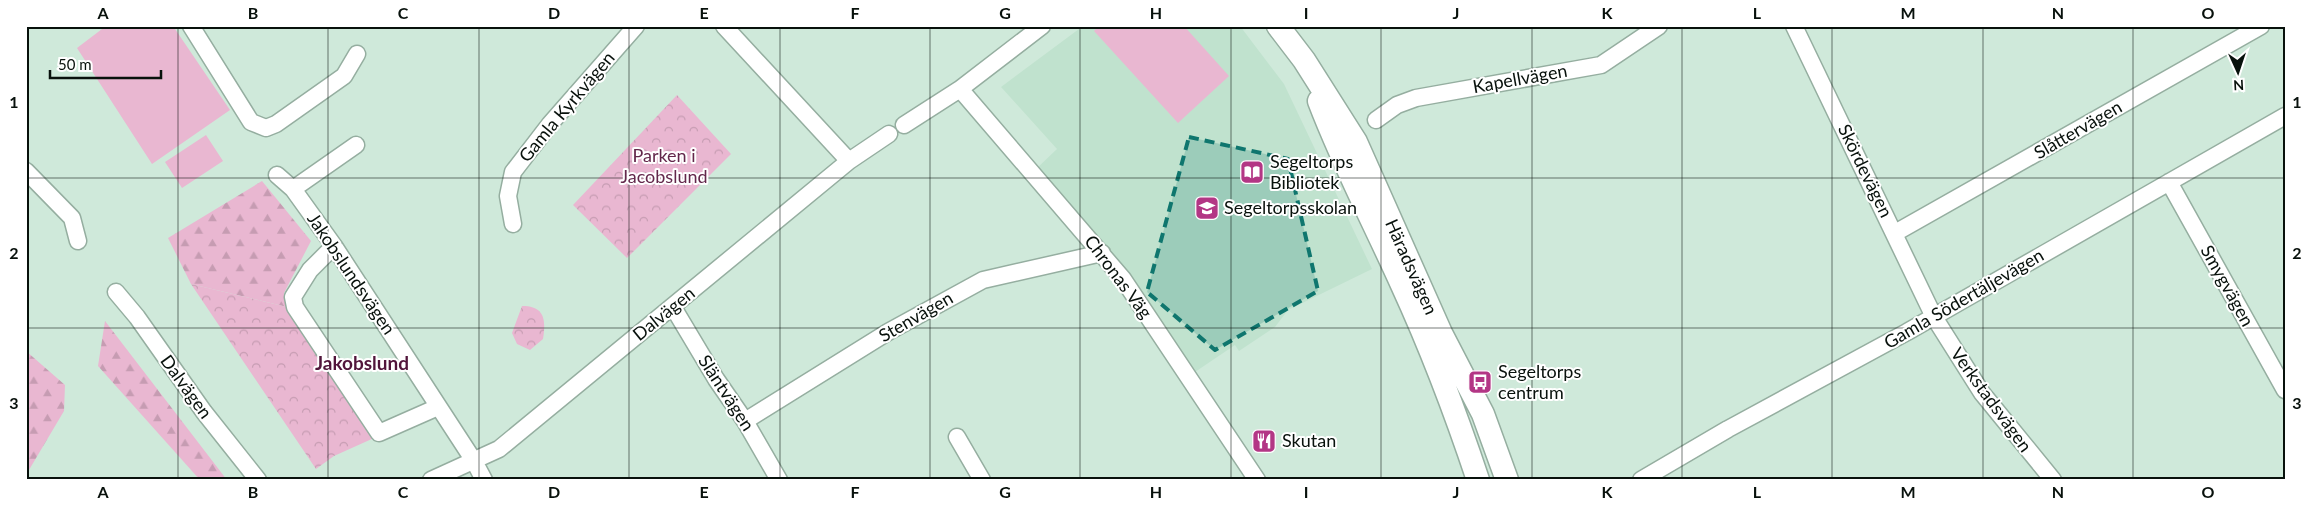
<svg xmlns="http://www.w3.org/2000/svg" width="2311" height="506" viewBox="0 0 2311 506" font-family="Lato,sans-serif">
	<style>
		.built { fill: #c0e2ce }
		.forest { fill: url(#forest-firs) }
		.park { fill: url(#park-crowns) }
		.garden { fill: #e9b7d1 }
		.lines { fill: none; stroke-linecap: round; stroke-linejoin: round }
		.street-casing { stroke: #95aea0; stroke-width: 19 }
		.secondary-casing { stroke: #95aea0; stroke-width: 25 }
		.street { stroke: #fff; stroke-width: 16 }
		.secondary { stroke: #fff; stroke-width: 22 }
		.marked { fill: #0f766e; fill-opacity: 0.2; stroke: #0f766e; stroke-width: 4; stroke-dasharray: 10 6; stroke-linejoin: round }
		.grid { fill: none; stroke: #08110c; stroke-width: 1; stroke-opacity: 0.55 }
		.labels { text-anchor: middle; stroke-width: 4; stroke-linejoin: round; paint-order: stroke }
		.street-label { font-size: 18px; fill: #08110c; stroke: #fff }
		.park-label { font-size: 18px; fill: #63274b; stroke: #fff }
		.poi-label { font-size: 18px; fill: #08110c; stroke: #fff; text-anchor: start }
		.neighbourhood-label { font-size: 19px; font-weight: bold; fill: #51153b; stroke: #fff }
		.neatline { fill: none; stroke: #08110c; stroke-width: 2 }
		.grid-label { font-size: 16px; text-anchor: middle; font-weight: bold; fill: #08110c }
	</style>
	<defs>
		<pattern id="forest-firs" width="22" height="20" patternUnits="userSpaceOnUse" patternTransform="scale(1.25)"><rect width="22" height="20" fill="#e9b7d1"/><path d="M5 1l3.5 6h-7zM16 11l3.5 6h-7z" fill="#c69cb2"/></pattern>
		<pattern id="park-crowns" width="20" height="18" patternUnits="userSpaceOnUse" patternTransform="scale(1.25)"><rect width="20" height="18" fill="#e9b7d1"/><path d="M2 6a3 3 0 1 1 6 0M12 15a3 3 0 1 1 6 0" fill="none" stroke="#c69cb2"/></pattern>
	</defs>
	<rect width="100%" height="100%" fill="#cfe9da"/>
	<path class="built" d="M 1083,26 L 1240,26 L 1284,84 L 1372,269 L 1288,310 L 1275,327 L 1239,351 L 1235,345 L 1195,372 L 1129,275 L 1035,170 L 1057,149 L 1001,87 Z"/>
	<path class="forest" d="M 262,181 L 311,241 L 284,293 L 287,307 L 191,284 L 168,238 Z
		M 105,321 L 227,480 L 200,480 L 98,366 Z
		M 26,351 L 65,385 L 64,411 L 26,475 Z"/>
	<path class="park" d="M 677,95 L 731,154 L 627,258 L 573,205 Z
		M 191,284 L 287,307 L 374,438 L 334,456 L 316,469 Z
		M 522,306 C 545,306 546,320 543,339 L 530,350 L 517,344 L 512,333 Z"/>
	<path class="garden" d="M 106,26 L 173,26 L 230,110 L 152,164 L 77,48 Z
		M 1099,26 L 1184,26 L 1229,76 L 1178,123 L 1094,31 Z
		M 206,135 L 223,161 L 182,188 L 165,162 Z"/>
	<g class="lines">
		<g class="street-casing">
			<path id="street" d="M 191,26 L 251,122 L 266,128 L 276,124 L 344,76 L 357,54
				M 724,26 L 849,161
				M 1042,26 L 960,89 L 1123,279 L 1257,480
				M 1794,26 L 1934,317 L 1982,393 L 2053,480
				M 1376,120 L 1397,105 L 1416,98 L 1601,65 L 1659,26
				M 904,125 L 960,89
				M 26,171 L 72,218 L 78,241
				M 277,175 L 293,189 L 334,246 L 474,461 L 484,480
				M 2169,182 L 2285,390
				M 293,189 L 356,145
				M 513,224 L 508,196 L 513,172 L 550,124 L 636,26
				M 1895,233 L 2261,26
				M 334,246 L 310,270 L 293,297 L 295,307 L 379,433 L 438,407
				M 116,292 L 137,317 L 204,412 L 258,480
				M 673,307 L 716,379 L 745,421 L 779,480
				M 745,421 L 888,332 L 983,280 L 1102,253
				M 957,437 L 982,480
				M 431,480 L 499,449 L 849,161 L 889,134
				M 1641,480 L 1728,429 L 1907,332 L 2285,116"/>
		</g>
		<g class="secondary-casing">
			<path id="secondary" d="M 1278,26 L 1304,60 L 1356,142 L 1441,333 L 1483,414 L 1507,480
				M 1319,101 C 1343,164 1374,223 1402,285 C 1431,348 1456,414 1478,480"/>
		</g>
		<use href="#street" class="street"/>
		<use href="#secondary" class="secondary"/>
	</g>
	<path class="marked" d="M 1189,137 L 1288,159 L 1318,291 L 1215,350 L 1147,292 Z"/>
	<path class="grid" d="M 178,26 L 178,480M 328,26 L 328,480M 479,26 L 479,480M 629,26 L 629,480M 780,26 L 780,480M 930,26 L 930,480M 1080,26 L 1080,480M 1231,26 L 1231,480M 1381,26 L 1381,480M 1532,26 L 1532,480M 1682,26 L 1682,480M 1832,26 L 1832,480M 1983,26 L 1983,480M 2133,26 L 2133,480M 26,178 L 2285,178M 26,328 L 2285,328"/>
	<defs>
		<g id="library-square" transform="scale(1.25)"><rect x="-9" y="-9" width="18" height="18" rx="4" fill="#b33685" stroke="#fff"/><path d="M-6-4Q-3-5.5-.7-3.5V5Q-3 3-6 4ZM6-4Q3-5.5 .7-3.5V5Q3 3 6 4Z" fill="#fff"/></g>
		<g id="school-square" transform="scale(1.25)"><rect x="-9" y="-9" width="18" height="18" rx="4" fill="#b33685" stroke="#fff"/><path d="M0-5L7-2L0 1L-7-2ZM-4 1L0 2.5L4 1V4Q0 6-4 4Z" fill="#fff"/></g>
		<g id="bus-square" transform="scale(1.25)"><rect x="-9" y="-9" width="18" height="18" rx="4" fill="#b33685" stroke="#fff"/><path d="M-5-6H5V4H4V6H2V4H-2V6H-4V4H-5ZM-3.5-4V0h7V-4ZM-3.5 1.2v1.5H-2V1.2ZM2 1.2v1.5H3.5V1.2Z" fill="#fff"/></g>
		<g id="restaurant-square" transform="scale(1.25)"><rect x="-9" y="-9" width="18" height="18" rx="4" fill="#b33685" stroke="#fff"/><path d="M-5-6h1v4h1v-4h1v4h1v-4h1v5L-1.5 .5V6h-2V.5L-5-1ZM5-6V6H3V1.5H1.5Q1.5-4 5-6Z" fill="#fff"/></g>
	</defs>
	<g fill-rule="evenodd">
		<use href="#library-square" x="1252" y="172"/>
		<use href="#school-square" x="1207" y="208"/>
		<use href="#bus-square" x="1480" y="382"/>
		<use href="#restaurant-square" x="1264" y="441"/>
	</g>
	<g class="labels">
		<g class="street-label">
			<text transform="translate(1520 79) rotate(-10)" y="6">Kapellvägen</text>
			<text transform="translate(567 107) rotate(-50)" y="6">Gamla Kyrkvägen</text>
			<text transform="translate(2078 130) rotate(-30)" y="6">Slåttervägen</text>
			<text transform="translate(1865 171) rotate(64)" y="6">Skördevägen</text>
			<text transform="translate(1411 267) rotate(66)" y="6">Häradsvägen</text>
			<text transform="translate(351 274) rotate(56)" y="6">Jakobslundsvägen</text>
			<text transform="translate(1118 277) rotate(53)" y="6">Chronas Väg</text>
			<text transform="translate(2227 286) rotate(61)" y="6">Smygvägen</text>
			<text transform="translate(1964 299) rotate(-30)" y="6">Gamla Södertäljevägen</text>
			<text transform="translate(664 314) rotate(-39)" y="6">Dalvägen</text>
			<text transform="translate(916 317) rotate(-30)" y="6">Stenvägen</text>
			<text transform="translate(186 387) rotate(54)" y="6">Dalvägen</text>
			<text transform="translate(726 393) rotate(57)" y="6">Släntvägen</text>
			<text transform="translate(1991 400) rotate(54)" y="6">Verkstadsvägen</text>
		</g>
		<g class="park-label">
			<text x="664" y="162">Parken i<tspan x="664" dy="21">Jacobslund</tspan></text>
		</g>
		<g class="poi-label">
			<text x="1270" y="168">Segeltorps<tspan x="1270" dy="21">Bibliotek</tspan></text>
			<text x="1224" y="214">Segeltorpsskolan</text>
			<text x="1498" y="378">Segeltorps<tspan x="1498" dy="21">centrum</tspan></text>
			<text x="1282" y="447">Skutan</text>
		</g>
		<g class="neighbourhood-label">
			<text x="362" y="370">Jakobslund</text>
		</g>
	</g>
	<rect width="2311" height="506" fill="none" stroke="#ffffff" stroke-width="55"/>
	<g transform="translate(2238 72) rotate(177)" stroke="#ffffff" stroke-width="4" paint-order="stroke">
	<path d="M0-4L9 19L0 12L-9 19Z" fill="#08110c"/>
	<text y="-8" font-size="14" font-weight="bold" text-anchor="middle" fill="#08110c">N</text>
	</g>
	<path d="M50 70v8h111v-8" fill="none" stroke="#08110c" stroke-width="2.5"/>
	<text x="58" y="70" font-size="15" fill="#08110c" stroke="#ffffff" stroke-width="4" paint-order="stroke">50 m</text>
	<rect x="28" y="28" width="2256" height="450" class="neatline"/>
	<g class="grid-label">
		<text x="103" y="19">A</text>
		<text x="253" y="19">B</text>
		<text x="403" y="19">C</text>
		<text x="554" y="19">D</text>
		<text x="704" y="19">E</text>
		<text x="855" y="19">F</text>
		<text x="1005" y="19">G</text>
		<text x="1156" y="19">H</text>
		<text x="1306" y="19">I</text>
		<text x="1456" y="19">J</text>
		<text x="1607" y="19">K</text>
		<text x="1757" y="19">L</text>
		<text x="1908" y="19">M</text>
		<text x="2058" y="19">N</text>
		<text x="2208" y="19">O</text>
		<text x="14" y="108">1</text>
		<text x="2297" y="108">1</text>
		<text x="14" y="259">2</text>
		<text x="2297" y="259">2</text>
		<text x="14" y="409">3</text>
		<text x="2297" y="409">3</text>
		<text x="103" y="498">A</text>
		<text x="253" y="498">B</text>
		<text x="403" y="498">C</text>
		<text x="554" y="498">D</text>
		<text x="704" y="498">E</text>
		<text x="855" y="498">F</text>
		<text x="1005" y="498">G</text>
		<text x="1156" y="498">H</text>
		<text x="1306" y="498">I</text>
		<text x="1456" y="498">J</text>
		<text x="1607" y="498">K</text>
		<text x="1757" y="498">L</text>
		<text x="1908" y="498">M</text>
		<text x="2058" y="498">N</text>
		<text x="2208" y="498">O</text>
	</g>
</svg>
